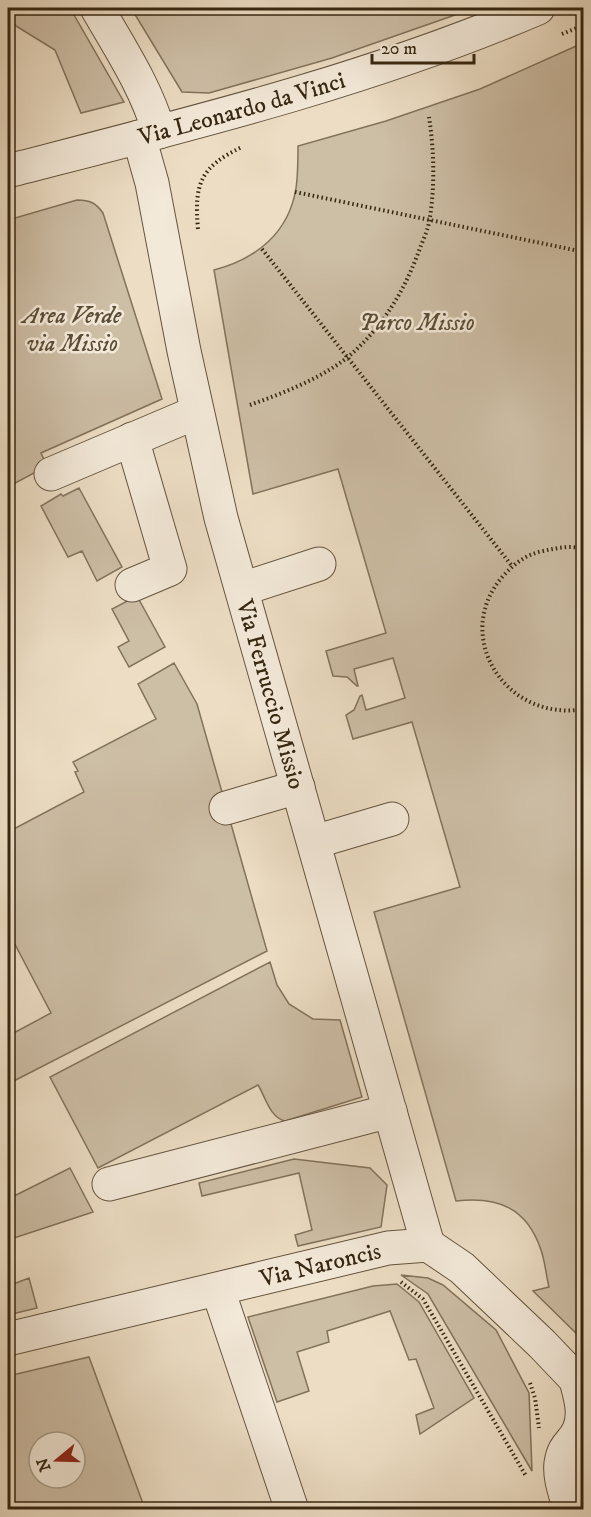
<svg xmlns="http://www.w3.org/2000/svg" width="591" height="1517" viewBox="0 0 591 1517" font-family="'IM FELL DW Pica',serif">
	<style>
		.green { fill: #cdbea6; stroke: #82725c; stroke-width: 1.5; fill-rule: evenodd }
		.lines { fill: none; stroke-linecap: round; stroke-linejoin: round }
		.minor-casing { stroke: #64543e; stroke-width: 35 }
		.path { stroke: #362711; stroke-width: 4; stroke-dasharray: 1.5 3; stroke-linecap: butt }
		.minor { stroke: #f3e9d9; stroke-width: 33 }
		.labels { text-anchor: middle; stroke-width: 5; stroke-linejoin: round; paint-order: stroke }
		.street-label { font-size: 24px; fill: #362711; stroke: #f3e9d9 }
		.park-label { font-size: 24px; font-style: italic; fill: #5c4d36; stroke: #f3e9d9 }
	</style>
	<rect width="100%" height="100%" fill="#ecddc4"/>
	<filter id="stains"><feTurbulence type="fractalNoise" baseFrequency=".00333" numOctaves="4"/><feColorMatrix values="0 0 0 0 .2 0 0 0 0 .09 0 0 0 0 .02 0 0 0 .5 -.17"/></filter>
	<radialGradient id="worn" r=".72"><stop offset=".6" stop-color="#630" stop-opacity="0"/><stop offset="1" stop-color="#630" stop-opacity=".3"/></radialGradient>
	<path class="green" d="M 8,8 L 70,8 L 124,102 L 81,113 L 55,50 L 8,21 Z
		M 131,8 L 475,8 L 332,58 L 209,93 L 182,92 Z
		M 583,43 L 583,1340 L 533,1291 L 549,1287 C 546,1275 545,1261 541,1250 C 527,1208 498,1196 456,1201 L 374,912 L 460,887 L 412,722 L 353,739 L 346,715 L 354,710 L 360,696 L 362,695 L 366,710 L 405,698 L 393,658 L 354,669 L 358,686 L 357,686 L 347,677 L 333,676 L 326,651 L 386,633 L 338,469 L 253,494 L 214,270 C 256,259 289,233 296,188 C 298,175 298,160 298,146 L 386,121 L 480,89 Z
		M 77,200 C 90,200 96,203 103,213 L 162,399 L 41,453 L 47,466 L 8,487 L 8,220 Z
		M 79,488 L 122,567 L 97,581 L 82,551 L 68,557 L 41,506 L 61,494 L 63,496 Z
		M 137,596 L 165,647 L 129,667 L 118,647 L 129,641 L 112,609 Z
		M 174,663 L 197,704 L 267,951 L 8,1084 L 8,1036 L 51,1013 L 8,931 L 8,832 L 84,792 L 75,772 L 78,771 L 73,762 L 156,719 L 138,684 Z
		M 270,962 L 277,985 L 289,1004 L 313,1019 L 340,1020 L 362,1097 L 285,1121 C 270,1118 265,1096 258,1085 L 98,1168 L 50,1077 Z
		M 294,1159 L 370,1168 L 387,1185 L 381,1227 L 298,1246 L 295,1235 L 312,1230 L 299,1173 L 202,1196 L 199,1183 Z
		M 70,1168 L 93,1212 L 8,1240 L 8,1199 Z
		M 401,1275 L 428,1278 L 443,1285 L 496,1330 L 529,1393 L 532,1471 L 428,1294 Z
		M 29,1278 L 37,1308 L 8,1315 L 8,1286 Z
		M 397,1284 L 419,1302 L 474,1398 L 420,1434 L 416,1415 L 434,1408 L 416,1359 L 409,1360 L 390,1311 L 327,1331 L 329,1342 L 297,1352 L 309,1391 L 277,1402 L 248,1317 L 373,1286 Z
		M 89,1357 L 145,1509 L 8,1509 L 8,1376 ZM 39,1442 L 75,1442 L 75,1478 L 39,1478 Z"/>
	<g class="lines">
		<g class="minor-casing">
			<g id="minor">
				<path d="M 97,8 C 120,48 146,87 159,132"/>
				<path id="s1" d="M 139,137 L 152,183 L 184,351 L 221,518 L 428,1245"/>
				<path id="s2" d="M 8,171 C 186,125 368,81 538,8"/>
				<path d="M 132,439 L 170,569 L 132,585"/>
				<path d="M 51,474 L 197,412"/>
				<path d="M 242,589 L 319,564"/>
				<path d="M 226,808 L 298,787"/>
				<path d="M 314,842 L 392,819"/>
				<path d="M 109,1184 L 390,1111"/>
				<path d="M 218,1290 L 292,1510"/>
				<path id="s3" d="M 8,1339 L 388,1248 L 428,1245 L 462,1268 L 542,1344 L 584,1388"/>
				<path d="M 570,1510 C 566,1495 559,1478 561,1463 C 564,1444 573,1444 579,1430 C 586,1413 580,1396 576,1380"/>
			</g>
		</g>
		<path class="path" d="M 562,34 L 584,25
			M 295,192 L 584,252
			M 198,229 C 194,184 200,167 242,147
			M 262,249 L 512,566
			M 250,405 C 283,393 320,379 348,357 C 383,327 405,290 420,248 C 424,238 429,227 430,217 C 435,184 434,150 429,117
			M 584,549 C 570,545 557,548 543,551 C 527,554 515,563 504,575 C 450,634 505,723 584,709
			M 401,1282 L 423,1299 L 526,1476
			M 530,1383 L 535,1398 L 539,1428"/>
		<use href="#minor" class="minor"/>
	</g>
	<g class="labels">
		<g class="street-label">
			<text dy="8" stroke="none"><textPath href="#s2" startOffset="242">Via Leonardo da Vinci</textPath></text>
			<text dy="8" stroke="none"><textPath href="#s1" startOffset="573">Via Ferruccio Missio</textPath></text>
			<text dy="8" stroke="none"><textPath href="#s3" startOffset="321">Via Naroncis</textPath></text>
		</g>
		<g class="park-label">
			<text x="72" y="323">Area Verde<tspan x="72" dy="28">via Missio</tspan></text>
			<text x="417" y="330">Parco Missio</text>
		</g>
	</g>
	<rect width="591" height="1517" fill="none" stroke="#ecddc4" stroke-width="30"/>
	<rect x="9" y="9" width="573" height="1499" fill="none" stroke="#362711" stroke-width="3"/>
	<rect x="15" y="15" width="561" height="1487" fill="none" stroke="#362711" stroke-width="1.5"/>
	<g transform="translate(57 1460) rotate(251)"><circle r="28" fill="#f3e9d9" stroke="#a79b89" stroke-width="1.5"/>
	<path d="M0-4.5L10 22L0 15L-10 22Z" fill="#8f2418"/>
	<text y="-9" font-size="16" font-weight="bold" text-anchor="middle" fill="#362711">N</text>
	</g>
	<path d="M372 54v9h102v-9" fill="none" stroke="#362711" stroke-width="3"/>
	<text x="381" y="54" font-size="18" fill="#362711" stroke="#f3e9d9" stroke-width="4.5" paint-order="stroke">20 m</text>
	<rect width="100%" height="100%" filter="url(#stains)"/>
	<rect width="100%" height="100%" fill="url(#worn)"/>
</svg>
